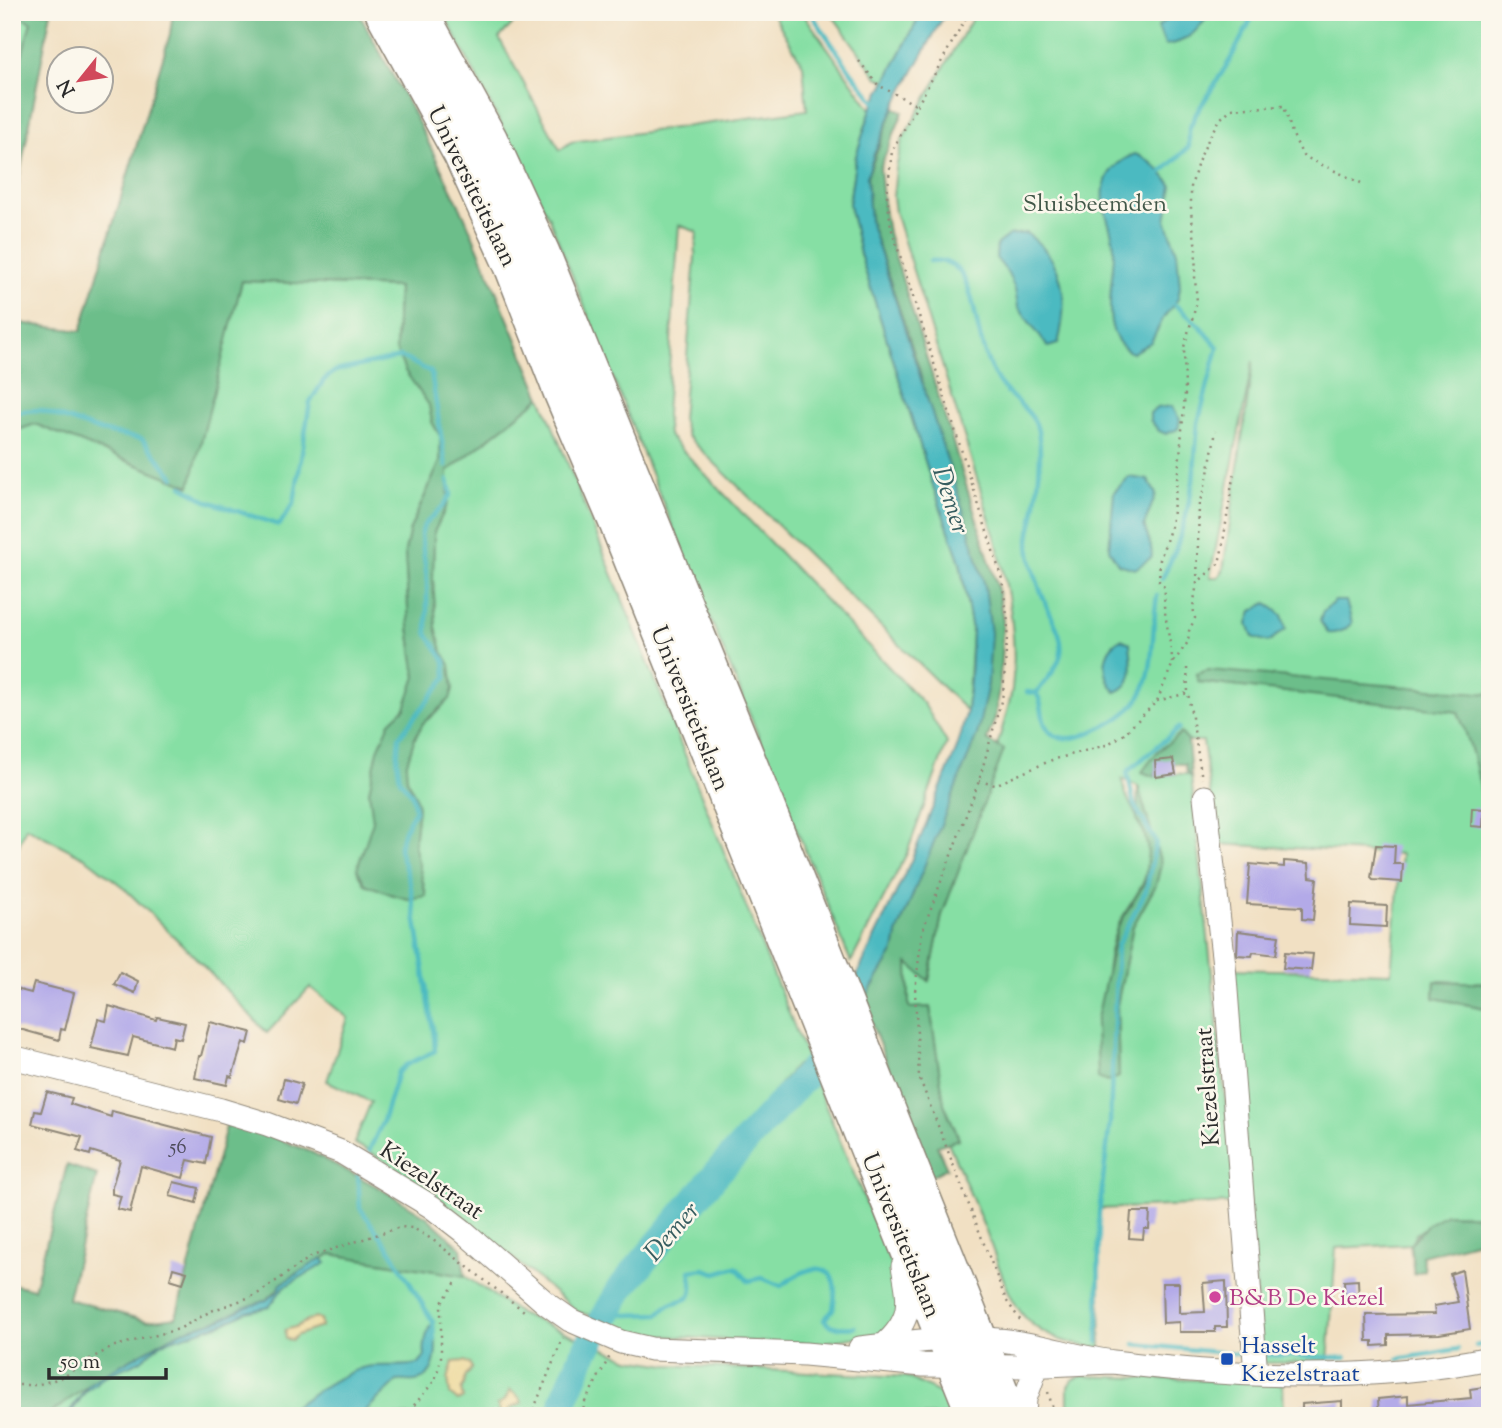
<svg xmlns="http://www.w3.org/2000/svg" width="1502" height="1428" viewBox="0 0 1502 1428" font-family="'Sorts Mill Goudy',serif">
	<style>
		.green { fill: #86dfa4; stroke: #588568; stroke-width: 2; fill-rule: evenodd }
		.forest { fill: #6cbe8a; stroke: #4c745a; stroke-width: 2 }
		.sand { fill: #eeda9e; stroke: #8c8264; stroke-width: 2 }
		.water { fill: #4bbac1; stroke: #3b7276; stroke-width: 2 }
		.lines { fill: none; stroke-linecap: round; stroke-linejoin: round }
		.stream { stroke: #4bbac1; stroke-width: 4.5 }
		.river { stroke: #4bbac1; stroke-width: 28 }
		.building { fill: #b3aae8 }
		.minor-casing { stroke: #8e8677; stroke-width: 25 }
		.highway-casing { stroke: #8e8677; stroke-width: 38 }
		.path { stroke: #8e8677; stroke-width: 2.5; stroke-dasharray: 2 5; stroke-linecap: butt }
		.minor { stroke: #fff; stroke-width: 23 }
		.highway { stroke: #fff; stroke-width: 35 }
		.hotel-dot { fill: #d1479c; stroke: #fbf7ec; stroke-width: 2.5 }
		.transit-dot { fill: #1a4fb4; stroke: #fbf7ec; stroke-width: 2.5 }
		.labels { text-anchor: middle; stroke-width: 5; stroke-linejoin: round; paint-order: stroke }
		.number-label { font-size: 21px; fill: #4d4b5a }
		.street-label { font-size: 24px; fill: #2b2b2b; stroke: #fbf7ec }
		.park-label { font-size: 24px; fill: #425849; stroke: #fbf7ec }
		.hotel-label { font-size: 24px; fill: #b23c85; stroke: #fbf7ec; text-anchor: start }
		.transit-label { font-size: 24px; fill: #164399; stroke: #fbf7ec; text-anchor: start }
		.water-label { font-size: 26px; font-style: italic; fill: #365d60; stroke: #fbf7ec }
	</style>
	<rect width="100%" height="100%" fill="#fbf7ec"/>
	<filter id="ink" filterUnits="userSpaceOnUse"><feTurbulence type="fractalNoise" baseFrequency=".0143" numOctaves="2"/><feDisplacementMap in="SourceGraphic" scale="14" xChannelSelector="R" yChannelSelector="G"/><feConvolveMatrix kernelMatrix="1 2 1 2 8 2 1 2 1" color-interpolation-filters="sRGB"/></filter>
	<filter id="wash" filterUnits="userSpaceOnUse"><feTurbulence type="fractalNoise" baseFrequency=".00686" numOctaves="4" result="noise"/><feDisplacementMap in="SourceGraphic" scale="28" xChannelSelector="R" yChannelSelector="G"/><feGaussianBlur stdDeviation="1.57" result="paint"/><feColorMatrix in="noise" values="0 0 0 0 0 0 0 0 0 0 0 0 0 0 0 0 0 1.4 0 .05"/><feComposite in="paint" operator="in"/></filter>
	<g filter="url(#wash)">
		<rect width="100%" height="100%" fill="#f1e0c3"/>
		<path class="green" d="M 12,12 L 31,22 L 12,91 Z
			M 443,12 L 524,12 L 499,38 L 560,150 L 571,142 L 807,110 L 803,65 L 772,12 L 802,12 L 871,109 L 856,156 L 849,204 L 860,254 L 932,483 L 960,562 L 972,630 L 967,711 L 687,436 L 682,419 L 697,232 L 679,225 L 666,414 L 668,435 L 924,704 L 947,743 L 907,853 L 851,962 L 671,523 L 549,218 Z
			M 830,12 L 922,12 L 886,81 L 877,77 Z
			M 976,12 L 1490,12 L 1490,697 L 1196,674 L 1199,682 L 1458,711 C 1463,725 1470,738 1474,752 C 1495,827 1490,906 1490,983 L 1435,981 L 1434,998 L 1490,1009 L 1490,1216 L 1446,1214 L 1416,1234 L 1410,1244 L 1336,1248 L 1328,1362 L 1262,1363 L 1230,969 L 1391,973 L 1401,854 L 1217,844 L 1203,741 L 1188,741 L 1181,734 L 1150,761 L 1143,772 C 1162,781 1177,769 1191,776 L 1236,1203 L 1098,1209 L 1101,1348 C 1015,1339 1013,1302 986,1232 C 974,1202 961,1172 948,1142 L 959,1138 L 944,1104 L 930,1007 L 909,1008 L 908,962 L 929,981 L 942,915 L 1003,749 L 997,747 C 1002,728 1009,708 1012,689 C 1018,638 1008,589 996,540 L 895,212 L 893,197 L 896,169 L 902,140 ZM 1253,361 L 1223,571 L 1218,577 L 1210,577 ZM 1122,779 L 1138,786 L 1161,864 L 1156,885 L 1133,926 L 1117,1005 L 1119,1077 C 1112,1028 1097,975 1117,928 C 1130,898 1151,887 1148,849 C 1146,824 1125,804 1122,779 Z
			M 242,281 L 398,287 L 396,350 L 429,405 L 432,422 L 440,436 L 441,452 L 440,462 L 410,529 L 405,551 L 409,627 L 416,677 L 405,708 L 390,722 L 369,791 L 374,821 L 357,869 L 365,884 L 426,895 L 414,844 L 418,807 L 415,795 L 407,780 L 406,766 L 414,740 L 423,723 L 441,709 L 450,665 L 442,651 L 436,627 L 433,579 L 434,532 L 448,503 L 448,471 L 541,397 L 807,1058 L 795,1066 L 641,1251 L 596,1313 L 589,1315 L 578,1312 C 508,1255 432,1186 354,1143 L 371,1102 L 327,1081 L 348,1018 L 310,987 L 267,1033 L 194,956 L 123,887 L 87,859 L 26,827 L 12,862 L 12,432 L 35,424 L 189,486 Z
			M 815,1081 L 897,1277 L 900,1314 L 882,1333 L 821,1343 L 777,1343 L 630,1334 L 613,1328 L 618,1307 L 626,1295 Z
			M 331,1254 L 465,1276 L 519,1313 L 629,1359 L 668,1365 L 907,1377 L 944,1395 L 952,1416 L 23,1416 L 157,1339 L 255,1302 Z
			M 1082,1376 L 1283,1383 L 1284,1416 L 1068,1416 L 1068,1386 L 1072,1380 Z"/>
		<path class="forest" d="M 12,12 L 51,12 L 12,215 L 12,91 L 31,22 Z
			M 173,12 L 358,12 L 414,114 L 464,215 L 541,397 L 448,471 L 448,503 L 434,532 L 433,579 L 436,627 L 442,651 L 450,665 L 453,689 L 450,699 L 423,723 L 414,740 L 406,766 L 407,780 L 415,795 L 418,807 L 414,844 L 426,896 L 408,899 L 393,895 L 365,884 L 357,869 L 373,821 L 369,791 L 378,750 L 390,722 L 405,708 L 416,677 L 409,627 L 405,551 L 410,529 L 440,462 L 440,436 L 432,422 L 429,405 L 405,371 L 396,350 L 398,287 L 242,281 L 190,486 L 35,424 L 12,432 L 12,322 L 81,331 L 170,34 Z
			M 894,107 L 903,112 L 880,168 L 883,202 L 888,233 L 997,585 L 1003,621 L 1000,679 L 995,718 L 987,740 L 1004,750 L 942,915 L 929,981 L 908,963 L 909,1008 L 930,1007 L 944,1104 L 959,1139 L 937,1146 L 947,1168 L 931,1176 L 863,1002 L 894,951 L 897,934 L 922,871 L 988,684 L 919,368 L 870,221 L 867,177 Z
			M 1208,670 L 1490,694 L 1490,858 C 1485,807 1478,760 1458,712 L 1199,682 L 1196,674 Z
			M 1181,733 L 1188,741 L 1191,776 L 1187,773 L 1185,764 L 1157,763 L 1155,777 L 1142,772 L 1158,751 Z
			M 1138,786 L 1161,864 L 1156,885 L 1133,926 L 1117,1005 L 1119,1077 L 1107,1082 L 1098,1078 L 1096,1023 L 1117,928 L 1145,882 L 1148,850 L 1144,832 L 1137,821 Z
			M 1435,981 L 1490,983 L 1490,1009 L 1434,998 Z
			M 228,1119 L 311,1152 L 380,1188 L 427,1217 L 461,1248 L 465,1276 L 331,1254 L 293,1276 L 265,1301 L 244,1308 L 222,1319 L 180,1332 L 104,1374 L 47,1416 L 12,1416 L 12,1284 L 34,1289 L 67,1165 L 97,1175 L 68,1299 L 147,1321 L 176,1317 Z
			M 1446,1214 L 1490,1216 L 1490,1238 L 1422,1256 L 1425,1270 L 1414,1274 L 1410,1244 L 1428,1224 Z"/>
		<path class="sand" d="M 315,1317 L 320,1319 L 321,1327 L 297,1335 L 292,1340 L 286,1339 L 285,1330 L 295,1327 Z
			M 464,1361 L 469,1363 L 472,1368 L 465,1377 L 464,1385 L 461,1389 L 463,1398 L 458,1401 L 450,1394 L 448,1379 L 453,1362 Z
			M 510,1390 L 520,1398 L 522,1403 L 509,1409 L 507,1415 L 502,1416 L 497,1405 L 505,1400 Z"/>
		<path class="water" d="M 922,12 L 946,12 L 894,107 L 874,154 L 867,177 L 870,221 L 962,506 L 985,586 L 991,633 L 988,684 L 977,735 L 897,934 L 894,951 L 863,1002 L 856,977 L 911,861 L 957,748 L 967,711 L 970,679 L 972,630 L 960,562 L 932,483 L 860,254 L 849,204 L 856,156 L 871,109 Z
			M 1173,12 L 1210,12 L 1210,14 C 1197,31 1187,43 1165,45 L 1158,27 Z
			M 1135,154 C 1152,161 1162,171 1172,186 L 1166,220 L 1177,252 L 1180,287 L 1178,299 L 1164,317 L 1151,342 L 1132,353 C 1096,335 1115,280 1114,247 C 1113,228 1101,211 1104,188 C 1107,170 1120,160 1135,154 Z
			M 1026,233 C 1066,261 1069,300 1058,344 L 1048,347 L 1018,307 L 1015,289 L 1008,273 L 996,258 L 997,244 L 1009,235 Z
			M 1172,406 L 1180,420 L 1178,429 L 1166,434 L 1159,431 L 1150,420 L 1150,413 L 1157,408 Z
			M 1129,477 L 1148,480 L 1156,494 L 1144,525 L 1151,547 L 1152,557 L 1135,569 L 1118,564 L 1109,549 L 1114,492 Z
			M 1335,601 L 1346,601 L 1352,623 C 1345,630 1339,634 1328,633 L 1320,621 L 1323,611 Z
			M 1267,603 L 1282,615 L 1286,629 L 1268,642 L 1253,637 L 1248,623 L 1252,611 Z
			M 1121,639 L 1130,643 C 1131,662 1138,683 1116,692 C 1101,676 1101,650 1121,639 Z
			M 322,1258 L 326,1263 L 284,1287 L 269,1307 L 246,1312 L 224,1323 L 162,1343 L 140,1361 L 105,1376 L 85,1392 L 69,1416 L 66,1416 L 90,1383 L 104,1374 L 180,1332 L 222,1319 L 244,1308 L 265,1301 L 277,1292 L 281,1284 Z
			M 433,1322 C 432,1332 436,1336 436,1345 C 436,1360 433,1379 415,1381 C 409,1382 403,1380 397,1381 L 360,1416 L 280,1416 C 302,1401 348,1367 373,1366 C 389,1365 403,1367 418,1364 L 425,1356 C 423,1343 426,1333 433,1322 Z
			M 585,1342 L 595,1347 L 572,1397 L 569,1416 L 551,1416 L 567,1375 Z"/>
		<g class="lines">
			<path class="stream" d="M 810,12 L 852,73 L 878,105
				M 1162,172 L 1189,147 L 1189,129 L 1196,114 L 1230,60 L 1255,12
				M 930,261 C 971,256 972,306 980,336 C 983,349 988,364 995,376 C 1005,396 1028,406 1036,424 C 1044,445 1038,492 1034,514 C 1033,523 1029,532 1029,541 C 1029,563 1039,587 1047,607 C 1054,623 1063,635 1061,652 C 1059,667 1045,682 1036,693
				M 12,415 L 22,411 L 40,410 L 101,431 L 142,439 L 174,477
				M 182,486 L 207,501 L 279,525 L 294,503 L 310,402 L 324,380 L 335,371 L 401,357 L 431,372 L 446,466
				M 1162,579 L 1176,549 L 1186,516 L 1193,482 L 1198,423 L 1218,347 L 1199,325 L 1174,304
				M 1027,692 L 1036,693 C 1045,704 1039,721 1050,732 C 1060,741 1075,739 1086,734 C 1165,706 1147,663 1157,595
				M 369,1151 L 383,1121 L 398,1072 L 406,1065 L 435,1051 L 434,1036 L 410,883 L 399,849 L 404,830 L 415,811 L 412,794 L 400,780 L 397,760 L 399,737 L 446,678 L 445,661 L 427,633 L 427,579 L 421,535 L 424,525 L 444,505 L 451,494 L 448,480
				M 358,1175 L 360,1208 L 391,1251 L 433,1322 L 434,1341
				M 609,1309 L 626,1315 L 659,1314 C 678,1290 699,1314 690,1271 L 704,1269 L 716,1273 L 736,1267 L 748,1281 L 762,1278 L 781,1286 C 813,1261 842,1259 833,1309 L 824,1320 C 831,1329 844,1328 855,1327
				M 1098,1342 L 1099,1213 L 1110,1122 L 1117,946 L 1146,891 L 1156,842 L 1134,805 L 1127,772 L 1179,728
				M 1135,1344 L 1247,1355
				M 1476,1346 L 1490,1342
				M 1266,1355 L 1346,1358
				M 1398,1359 L 1458,1349"/>
			<path class="river" d="M 561,1416 L 564,1400 L 583,1355 L 622,1287 L 717,1173 L 813,1068"/>
		</g>
		<g id="blocks">
			<path class="building" d="M 1173,759 L 1176,774 L 1156,777 L 1155,761 Z
				M 1472,808 L 1484,809 L 1483,827 L 1471,826 Z
				M 1376,845 L 1395,846 L 1394,864 L 1403,864 L 1402,882 L 1373,880 L 1371,878 Z
				M 1284,861 L 1309,863 L 1310,877 L 1317,878 L 1313,920 L 1302,919 L 1302,907 L 1247,904 L 1250,864 L 1284,867 Z
				M 1351,904 L 1387,906 L 1386,927 L 1350,925 Z
				M 1238,931 L 1279,936 L 1276,955 L 1253,952 L 1252,956 L 1237,955 Z
				M 1285,952 L 1313,954 L 1311,970 L 1283,968 Z
				M 120,972 L 138,981 L 135,993 L 114,984 Z
				M 34,983 L 74,993 L 65,1030 L 61,1029 L 59,1040 L 12,1027 L 12,988 L 31,993 Z
				M 109,1006 L 156,1020 L 157,1017 L 185,1023 L 181,1039 L 174,1037 L 172,1047 L 133,1037 L 128,1056 L 91,1048 L 98,1019 L 106,1021 Z
				M 210,1022 L 251,1032 L 248,1044 L 243,1042 L 232,1077 L 229,1076 L 227,1085 L 195,1078 L 199,1056 L 201,1056 Z
				M 284,1079 L 302,1084 L 296,1104 L 279,1099 Z
				M 47,1092 L 72,1098 L 70,1104 L 111,1117 L 112,1111 L 211,1137 L 206,1164 L 188,1160 L 183,1178 L 141,1166 L 130,1212 L 117,1209 L 121,1196 L 112,1194 L 112,1187 L 120,1160 L 91,1151 L 90,1155 L 77,1151 L 82,1137 L 32,1124 L 35,1111 L 41,1112 Z
				M 174,1182 L 199,1188 L 196,1203 L 170,1196 Z
				M 1131,1212 L 1150,1212 L 1149,1229 L 1144,1229 L 1143,1239 L 1129,1238 Z
				M 173,1268 L 187,1272 L 183,1283 L 170,1279 Z
				M 1462,1270 L 1470,1329 L 1439,1334 L 1388,1335 L 1388,1345 L 1373,1346 L 1373,1341 L 1367,1341 L 1366,1315 L 1435,1314 L 1434,1306 L 1458,1302 L 1450,1274 Z
				M 1358,1280 L 1359,1304 L 1345,1304 L 1344,1281 Z
				M 1226,1281 L 1227,1327 L 1215,1327 L 1215,1332 L 1179,1332 L 1179,1322 L 1163,1323 L 1162,1283 L 1179,1283 L 1179,1313 L 1205,1312 L 1203,1283 Z
				M 1490,1386 L 1490,1416 L 1379,1416 L 1378,1399 L 1408,1396 L 1408,1404 L 1471,1398 L 1470,1389 Z
				M 1342,1401 L 1342,1416 L 1302,1416 L 1302,1404 Z"/>
		</g>
	</g>
	<g filter="url(#ink)">
		<use href="#blocks" fill-opacity="0" stroke="#8e8677" stroke-width="2"/>
		<g class="lines">
			<g class="minor-casing">
				<path id="minor" d="M 1205,797 L 1224,965 L 1256,1374
					M 12,1057 L 221,1110 L 267,1124 L 341,1152 L 432,1207 L 463,1231 L 546,1303 L 570,1320 L 621,1342 L 651,1349 L 805,1354 L 923,1365 L 1026,1366 L 1111,1362
					M 883,1346 C 913,1320 910,1303 903,1266
					M 860,1348 C 906,1343 952,1335 998,1340 C 1037,1343 1074,1357 1113,1362 C 1237,1377 1367,1383 1490,1358
					M 1024,1416 L 1025,1399 L 1037,1366"/>
			</g>
			<g class="highway-casing">
				<path id="highway" d="M 383,12 L 461,154 L 512,266 L 562,394 L 617,523 L 975,1416
					M 420,12 L 490,140 L 542,253 L 750,765 L 1010,1416"/>
			</g>
			<path class="path" d="M 969,12 L 892,151 L 887,195 L 891,227 L 1002,579 L 1008,623 L 1003,694 L 979,781 L 922,932 L 915,991 L 919,1077 L 1006,1300 L 1023,1324
				M 859,61 L 878,85 L 916,105
				M 1197,583 L 1199,504 L 1207,479 L 1216,431
				M 1173,663 L 1164,606 L 1165,588 L 1159,581 L 1160,559 L 1171,526 L 1180,456 L 1185,393 L 1184,347 L 1197,302 L 1195,279 L 1196,249 L 1191,211 L 1191,187 L 1198,162 L 1207,142 L 1218,121 L 1231,109 L 1284,106 L 1292,133 L 1303,156 L 1361,183
				M 1187,668 L 1188,693 L 1202,779
				M 1157,701 L 1188,693
				M 979,781 L 995,785 L 1052,760 L 1106,745 L 1123,735 L 1157,701 L 1173,663 L 1188,642 L 1189,631 L 1195,618 L 1193,607 L 1197,583 L 1218,564 L 1221,556 L 1234,471
				M 12,1385 L 36,1385 L 64,1377 L 84,1362 L 115,1346 L 179,1329 L 211,1311 L 256,1295 L 312,1256 L 400,1227 L 413,1228 L 433,1240 L 524,1311
				M 1048,1392 L 1055,1416
				M 405,1416 L 435,1380 L 441,1359 L 441,1304 L 456,1282
				M 531,1416 L 563,1338
				M 582,1416 L 585,1402 L 610,1356"/>
			<use href="#minor" class="minor"/>
			<use href="#highway" class="highway"/>
		</g>
	</g>
	<circle class="hotel-dot" cx="1215" cy="1297" r="7"/>
	<rect class="transit-dot" x="1220" y="1352" width="14" height="14" rx="3.5"/>
	<g class="labels">
		<g class="number-label">
			<text x="178" y="1153">56</text>
		</g>
		<g class="street-label">
			<text transform="translate(473 186) rotate(64)" y="8">Universiteitslaan</text>
			<text transform="translate(691 708) rotate(68)" y="8">Universiteitslaan</text>
			<text transform="translate(1207 1087) rotate(-94)" y="8">Kiezelstraat</text>
			<text transform="translate(432 1180) rotate(34)" y="8">Kiezelstraat</text>
			<text transform="translate(902 1235) rotate(68)" y="8">Universiteitslaan</text>
		</g>
		<g class="park-label">
			<text x="1095" y="211">Sluisbeemden</text>
		</g>
		<g class="hotel-label">
			<text x="1229" y="1305">B&amp;B De Kiezel</text>
		</g>
		<g class="transit-label">
			<text x="1241" y="1353">Hasselt<tspan x="1241" dy="28">Kiezelstraat</tspan></text>
		</g>
		<g class="water-label">
			<text transform="translate(952 500) rotate(72)" y="9">Demer</text>
			<text transform="translate(671 1231) rotate(-49)" y="9">Demer</text>
		</g>
	</g>
	<rect width="1502" height="1428" fill="none" stroke="#fbf7ec" stroke-width="42"/>
	<g transform="translate(80 80) rotate(240)"><circle r="33" fill="#fbf7ec" stroke="#a8a59f" stroke-width="2"/>
	<path d="M0-5L12 26L0 18L-12 26Z" fill="#d1495b"/>
	<text y="-10" font-size="19" font-weight="bold" text-anchor="middle" fill="#2b2b2b">N</text>
	</g>
	<path d="M49 1368v10h117v-10" fill="none" stroke="#2b2b2b" stroke-width="3.5"/>
	<text x="60" y="1368" font-size="21" fill="#2b2b2b" stroke="#fbf7ec" stroke-width="5" paint-order="stroke">50 m</text>
</svg>
